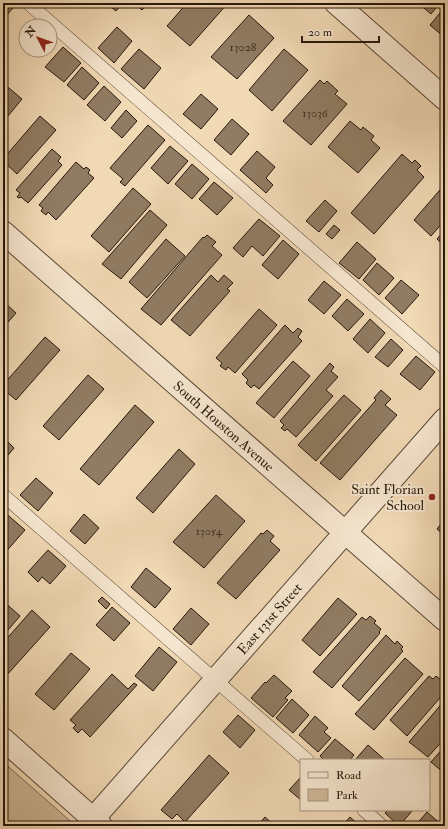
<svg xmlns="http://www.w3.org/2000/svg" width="448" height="829" viewBox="0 0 448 829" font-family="'IM FELL Double Pica',serif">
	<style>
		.green { fill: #ceb898; stroke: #7a6852 }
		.building { fill: #907c63; stroke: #26170b }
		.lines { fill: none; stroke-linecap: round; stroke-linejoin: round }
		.service-casing { stroke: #594836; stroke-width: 14 }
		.minor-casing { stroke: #594836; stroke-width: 24 }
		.tertiary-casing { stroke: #594836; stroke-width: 24 }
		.service { stroke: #f6e6cf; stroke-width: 13 }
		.minor { stroke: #f6e6cf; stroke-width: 22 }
		.tertiary { stroke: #f6e6cf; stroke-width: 22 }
		.poi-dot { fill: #8f2418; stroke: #f6e6cf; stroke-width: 1.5 }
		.labels { text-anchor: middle; stroke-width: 4; stroke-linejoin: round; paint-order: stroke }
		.number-label { font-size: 12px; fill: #403021 }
		.street-label { font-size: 14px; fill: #26170b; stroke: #f6e6cf }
		.poi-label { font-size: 14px; fill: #26170b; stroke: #f6e6cf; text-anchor: end }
	</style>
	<rect width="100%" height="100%" fill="#f1d9b5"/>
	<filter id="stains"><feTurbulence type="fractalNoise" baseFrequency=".005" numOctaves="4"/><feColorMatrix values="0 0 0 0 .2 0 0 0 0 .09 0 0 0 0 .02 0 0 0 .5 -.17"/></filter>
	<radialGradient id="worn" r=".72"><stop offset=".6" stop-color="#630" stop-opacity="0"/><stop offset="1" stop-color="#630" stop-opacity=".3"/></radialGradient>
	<path class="green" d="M 3,762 L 76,826 L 3,826 Z"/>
	<path class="building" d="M 3,3 L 9,3 L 14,7 L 3,19 Z
		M 106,3 L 123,3 L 116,11 Z
		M 137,3 L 147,3 L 148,4 L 142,10 L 135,4 Z
		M 187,3 L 228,3 L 190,46 L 167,26 Z
		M 418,3 L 440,3 L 431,14 Z
		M 445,7 L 445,38 L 430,25 Z
		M 249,15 L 274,38 L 237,79 L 211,57 Z
		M 117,27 L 132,41 L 114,63 L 98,48 Z
		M 63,47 L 81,63 L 64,82 L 45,67 Z
		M 139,49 L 161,68 L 144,89 L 121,69 Z
		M 284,49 L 308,70 L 272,111 L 249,90 Z
		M 82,67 L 99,83 L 84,100 L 67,85 Z
		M 320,80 L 324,84 L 327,81 L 338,91 L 335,94 L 347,104 L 311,145 L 283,121 Z
		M 3,83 L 22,99 L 3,122 Z
		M 104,86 L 121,102 L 105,121 L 87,105 Z
		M 201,94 L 218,109 L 201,129 L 183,114 Z
		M 126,110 L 137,121 L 122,138 L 111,128 Z
		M 40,116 L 56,130 L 17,174 L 3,161 L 3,159 Z
		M 232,119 L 249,134 L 231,155 L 214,140 Z
		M 350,121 L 361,130 L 363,127 L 374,136 L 371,140 L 380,148 L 358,173 L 328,147 Z
		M 148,125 L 165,140 L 125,186 L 120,182 L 123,179 L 110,168 Z
		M 170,146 L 188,161 L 168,184 L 151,168 Z
		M 52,149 L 61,157 L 58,161 L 62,165 L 28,203 L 21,197 L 19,198 L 17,197 L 20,193 L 16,190 Z
		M 257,151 L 275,167 L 266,178 L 273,185 L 266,193 L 240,170 Z
		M 402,154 L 412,163 L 415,160 L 421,166 L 417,170 L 424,177 L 374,234 L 351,213 Z
		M 76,162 L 84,169 L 86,167 L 90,170 L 88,173 L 94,178 L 56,220 L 48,212 L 46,215 L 41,211 L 43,208 L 39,205 Z
		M 192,164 L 209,179 L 192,199 L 175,184 Z
		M 214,182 L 233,198 L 217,215 L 199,199 Z
		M 445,184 L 445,220 L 431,236 L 414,220 Z
		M 133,188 L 151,204 L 109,252 L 91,236 Z
		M 325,200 L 337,211 L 319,232 L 306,221 Z
		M 150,210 L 167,225 L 121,279 L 102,264 Z
		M 259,219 L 280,236 L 263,256 L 252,246 L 243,257 L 233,248 Z
		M 334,225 L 340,230 L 332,239 L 326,234 Z
		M 445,230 L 445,247 L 437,239 Z
		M 207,235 L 216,242 L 212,246 L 222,255 L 161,325 L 141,309 L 203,237 L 204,238 Z
		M 166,239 L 185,256 L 147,298 L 129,282 Z
		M 283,240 L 299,254 L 278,279 L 262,265 Z
		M 357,242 L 376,259 L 359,279 L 339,263 Z
		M 377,263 L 394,278 L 379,295 L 363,280 Z
		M 211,275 L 218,282 L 224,275 L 233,283 L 227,289 L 230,291 L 190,336 L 171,320 Z
		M 401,280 L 419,295 L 402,314 L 385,298 Z
		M 324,281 L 341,295 L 324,314 L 308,300 Z
		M 347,299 L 364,314 L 348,331 L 332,316 Z
		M 3,301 L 16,313 L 3,328 Z
		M 259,309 L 277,325 L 235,373 L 228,367 L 226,370 L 220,366 L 222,363 L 216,358 Z
		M 370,319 L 385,333 L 368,353 L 353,339 Z
		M 285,325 L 293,333 L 298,328 L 302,331 L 298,337 L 302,341 L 259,389 L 254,385 L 251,388 L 246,383 L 248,380 L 242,374 Z
		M 45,337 L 60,350 L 16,400 L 3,389 L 3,385 Z
		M 391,339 L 403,350 L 388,367 L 375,357 Z
		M 416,356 L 435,372 L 420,390 L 400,374 Z
		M 293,361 L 310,376 L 274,418 L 256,403 Z
		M 330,363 L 334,367 L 331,371 L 338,377 L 326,390 L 333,396 L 296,437 L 287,429 L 285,431 L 281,428 L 284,425 L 280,421 Z
		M 88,375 L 104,389 L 59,440 L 43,426 Z
		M 381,390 L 391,399 L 385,405 L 397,415 L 340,480 L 320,463 L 376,400 L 374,398 Z
		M 344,395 L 361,410 L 316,461 L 298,445 Z
		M 135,405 L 154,422 L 99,485 L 80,469 Z
		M 3,437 L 14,448 L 3,461 Z
		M 179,449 L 195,464 L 153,513 L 136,498 Z
		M 36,478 L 53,493 L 38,511 L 20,495 Z
		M 216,495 L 245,521 L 204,568 L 173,542 Z
		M 3,511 L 25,530 L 3,555 Z
		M 84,514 L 99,528 L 85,544 L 70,531 Z
		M 445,519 L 445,536 L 437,529 Z
		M 267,530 L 274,536 L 270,541 L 280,550 L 236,599 L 217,583 L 261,533 L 263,534 Z
		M 48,550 L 66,566 L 50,584 L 42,577 L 38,582 L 28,572 Z
		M 146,568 L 171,589 L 155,608 L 131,587 Z
		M 102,597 L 110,604 L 106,609 L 98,601 Z
		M 338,598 L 357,614 L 320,656 L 302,640 Z
		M 3,601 L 20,616 L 3,636 Z
		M 112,607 L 130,623 L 114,641 L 96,625 Z
		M 191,608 L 209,624 L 191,645 L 173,629 Z
		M 32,610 L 50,627 L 6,676 L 3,673 L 3,643 Z
		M 370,616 L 376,621 L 374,623 L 381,629 L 379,632 L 380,633 L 332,688 L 313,672 L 362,617 L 366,620 Z
		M 386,635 L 395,644 L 397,641 L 403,647 L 401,649 L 403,651 L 359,701 L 342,686 Z
		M 159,647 L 177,662 L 153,691 L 135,676 Z
		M 71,653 L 90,669 L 54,710 L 35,694 Z
		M 405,658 L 423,674 L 374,730 L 355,714 Z
		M 112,674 L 128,689 L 134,683 L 137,685 L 90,737 L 82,729 L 78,733 L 73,728 L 76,725 L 70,720 Z
		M 274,675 L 292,691 L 285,698 L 288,700 L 273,717 L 251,698 L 265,682 L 266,683 Z
		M 429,676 L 433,679 L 436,676 L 445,683 L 443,687 L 445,688 L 445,692 L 407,736 L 390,720 Z
		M 292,699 L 309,715 L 293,733 L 276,718 Z
		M 445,700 L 445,738 L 428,757 L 409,742 Z
		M 238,715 L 255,730 L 240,748 L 223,732 Z
		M 315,716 L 328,728 L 324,732 L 331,738 L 318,752 L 299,735 Z
		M 335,739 L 354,755 L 350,760 L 324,760 L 320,756 Z
		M 368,745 L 385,760 L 355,760 Z
		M 445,746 L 445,774 L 431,762 Z
		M 209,755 L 229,773 L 185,822 L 177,814 L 172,819 L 161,810 Z
		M 301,777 L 301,800 L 289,790 Z
		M 388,810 L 413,810 L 399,826 L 385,813 Z
		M 427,812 L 443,826 L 415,826 Z
		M 265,817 L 275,826 L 257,826 Z
		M 350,817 L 360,826 L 342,826 Z"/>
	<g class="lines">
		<g class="service-casing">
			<path id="service" d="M 28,3 L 445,367
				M 3,495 L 307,760
				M 364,810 L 382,826"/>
		</g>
		<g class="minor-casing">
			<g id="minor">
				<path id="s1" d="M 3,232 L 445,620"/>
				<path d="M 3,739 L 101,826"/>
				<path id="s2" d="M 93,819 L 445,419"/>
			</g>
		</g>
		<g class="tertiary-casing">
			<path id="tertiary" d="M 336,3 L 445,99"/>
		</g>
		<use href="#service" class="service"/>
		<use href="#minor" class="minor"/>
		<use href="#tertiary" class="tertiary"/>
	</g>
	<circle class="poi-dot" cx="432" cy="497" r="4"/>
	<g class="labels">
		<g class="number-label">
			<text x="243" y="51">13028</text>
			<text x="315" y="117">13036</text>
			<text x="209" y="535">13054</text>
		</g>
		<g class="street-label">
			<text dy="5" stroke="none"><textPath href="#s1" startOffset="294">South Houston Avenue</textPath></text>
			<text dy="5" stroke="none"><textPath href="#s2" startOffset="267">East 131st Street</textPath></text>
		</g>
		<g class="poi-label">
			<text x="424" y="494">Saint Florian<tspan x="424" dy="16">School</tspan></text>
		</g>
	</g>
	<rect width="448" height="829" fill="none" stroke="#f1d9b5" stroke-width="16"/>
	<rect x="4" y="4" width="440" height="821" fill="none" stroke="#26170b" stroke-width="2"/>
	<rect x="8" y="8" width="432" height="813" fill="none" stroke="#26170b"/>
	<rect x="300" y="759" width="130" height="52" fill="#f6e6cf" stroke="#a39381"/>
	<rect x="308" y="772" width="20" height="6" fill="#f6e6cf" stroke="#a39381"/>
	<text x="336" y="779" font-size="12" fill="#26170b">Road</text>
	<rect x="308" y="789" width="20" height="12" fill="#ceb898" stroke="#a39381"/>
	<text x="336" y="799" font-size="12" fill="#26170b">Park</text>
	<g transform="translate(38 38) rotate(311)"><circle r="19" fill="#f6e6cf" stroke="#a39381"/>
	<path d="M0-3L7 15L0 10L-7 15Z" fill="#8f2418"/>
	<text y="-6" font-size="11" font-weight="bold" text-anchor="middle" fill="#26170b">N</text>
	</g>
	<path d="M302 36v6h77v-6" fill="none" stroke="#26170b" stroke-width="2"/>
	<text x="308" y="36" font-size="12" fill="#26170b" stroke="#f6e6cf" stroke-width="3" paint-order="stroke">20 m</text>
	<rect width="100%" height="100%" filter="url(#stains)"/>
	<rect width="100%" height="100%" fill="url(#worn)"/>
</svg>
